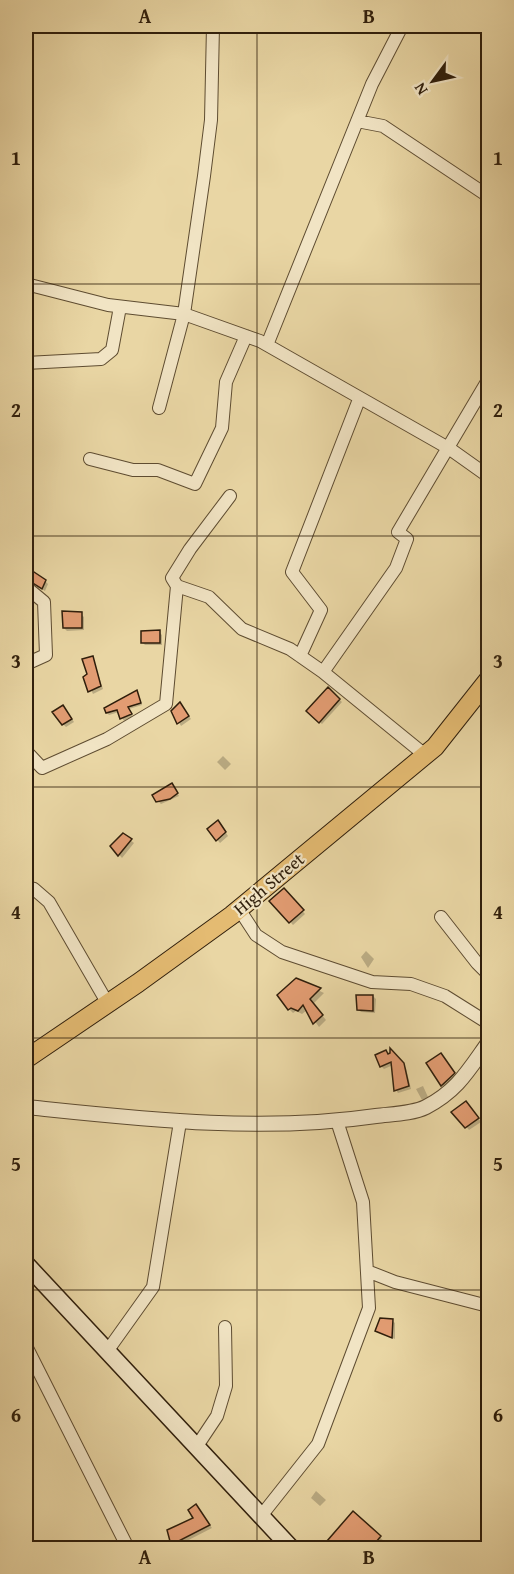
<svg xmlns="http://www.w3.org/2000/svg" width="514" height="1574" viewBox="0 0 514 1574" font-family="'Gentium Book Plus',serif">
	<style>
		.shadow { fill: #0003 }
		.building { fill: #e29c72; stroke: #2f1e0b; stroke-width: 1.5 }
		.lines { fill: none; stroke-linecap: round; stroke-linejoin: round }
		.minor-casing { stroke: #5e4c31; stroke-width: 14 }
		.tertiary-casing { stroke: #5e4c31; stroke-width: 16 }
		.secondary-casing { stroke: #2f1e0b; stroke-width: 19 }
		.primary-casing { stroke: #2f1e0b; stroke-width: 20 }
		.minor { stroke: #f1e4c4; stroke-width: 12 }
		.tertiary { stroke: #f1e4c4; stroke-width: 14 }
		.secondary { stroke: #f1e4c4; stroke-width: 16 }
		.primary { stroke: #e4bb72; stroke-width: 18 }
		.grid { fill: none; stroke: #2f1e0b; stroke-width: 1.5; stroke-opacity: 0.55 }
		.labels { text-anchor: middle; stroke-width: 4.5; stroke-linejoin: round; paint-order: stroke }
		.street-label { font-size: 18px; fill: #2f1e0b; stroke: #f1e4c4 }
		.neatline { fill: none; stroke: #2f1e0b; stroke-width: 2 }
		.grid-label { font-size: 20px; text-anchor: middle; font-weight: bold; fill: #2f1e0b }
	</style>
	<rect width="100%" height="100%" fill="#e9d6a4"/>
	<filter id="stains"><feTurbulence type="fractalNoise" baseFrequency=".00333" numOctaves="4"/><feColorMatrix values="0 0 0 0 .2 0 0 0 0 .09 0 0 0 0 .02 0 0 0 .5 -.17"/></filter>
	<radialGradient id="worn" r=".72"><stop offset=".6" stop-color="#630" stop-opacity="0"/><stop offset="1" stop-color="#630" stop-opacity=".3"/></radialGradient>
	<path class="shadow" d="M 27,579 L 45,581 L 48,584 L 45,591 Z
		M 81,614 L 84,617 L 84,630 L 67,631 L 64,628 Z
		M 159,632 L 162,635 L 162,645 L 145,645 L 142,642 Z
		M 93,658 L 103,689 L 93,694 L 85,677 L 88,675 Z
		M 328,689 L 342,702 L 322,724 L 308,711 Z
		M 137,692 L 142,705 L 129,709 L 133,717 L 124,721 L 119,712 L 109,715 L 107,713 Z
		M 180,704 L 191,719 L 181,726 L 173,711 Z
		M 66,710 L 74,722 L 66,727 L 63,724 Z
		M 223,756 L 231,764 L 225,770 L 217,762 Z
		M 174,788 L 179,796 L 161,804 L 158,801 Z
		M 221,825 L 228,836 L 220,843 L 209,830 Z
		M 124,835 L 134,843 L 122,858 L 112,846 Z
		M 284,890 L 305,914 L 293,925 L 271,901 Z
		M 366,951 L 374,959 L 368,968 L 361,957 Z
		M 297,980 L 324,993 L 313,1004 L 326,1020 L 319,1027 L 307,1010 L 302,1014 L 296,1011 L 293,1013 L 289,1009 Z
		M 373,996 L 376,999 L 375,1013 L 361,1012 L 358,1009 Z
		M 392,1052 L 406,1068 L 411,1089 L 398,1093 L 396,1090 L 393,1065 L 384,1069 L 381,1066 Z
		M 444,1058 L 456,1077 L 445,1088 L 428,1063 Z
		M 423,1086 L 428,1097 L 422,1100 L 416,1089 Z
		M 469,1106 L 481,1122 L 469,1130 L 454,1112 Z
		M 392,1320 L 395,1323 L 395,1339 L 377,1331 Z
		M 316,1491 L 326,1500 L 320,1506 L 311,1498 Z
		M 196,1506 L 212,1528 L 175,1547 L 172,1544 L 195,1518 Z
		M 353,1513 L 385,1542 L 379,1548 L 335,1548 L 329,1541 Z"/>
	<path class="building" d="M 28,568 L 46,580 L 42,589 L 26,579 Z
		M 62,611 L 82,612 L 82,628 L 63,628 Z
		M 160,630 L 160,643 L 141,643 L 141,631 Z
		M 93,656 L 101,686 L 88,692 L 83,677 L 87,674 L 82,659 Z
		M 328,687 L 340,699 L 319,723 L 306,711 Z
		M 137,690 L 141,703 L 128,707 L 132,714 L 120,719 L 117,710 L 106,713 L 104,708 Z
		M 180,702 L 189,716 L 177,724 L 171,711 Z
		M 63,705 L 72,719 L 62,725 L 52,712 Z
		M 172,783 L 178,793 L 170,799 L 156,802 L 152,795 Z
		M 218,820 L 226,832 L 216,841 L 207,829 Z
		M 123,833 L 132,839 L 118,856 L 110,846 Z
		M 284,888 L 304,910 L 289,923 L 269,901 Z
		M 296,978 L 321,988 L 310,999 L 323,1015 L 313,1024 L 303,1005 L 298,1011 L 291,1008 L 288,1010 L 277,995 Z
		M 356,995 L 373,995 L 373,1011 L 357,1010 Z
		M 390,1048 L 404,1063 L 409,1086 L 394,1091 L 391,1062 L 380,1067 L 375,1055 L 386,1050 L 388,1054 L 390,1053 Z
		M 441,1053 L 455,1073 L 441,1086 L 426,1063 Z
		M 466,1101 L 479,1118 L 465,1128 L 451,1112 Z
		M 380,1318 L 393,1319 L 392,1338 L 375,1331 Z
		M 196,1504 L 210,1525 L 171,1545 L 167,1530 L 193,1518 L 188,1510 Z
		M 353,1511 L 381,1536 L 371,1548 L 335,1548 L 327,1541 Z"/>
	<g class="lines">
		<g class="minor-casing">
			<path id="minor" d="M 357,121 L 383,126 L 488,196
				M 26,284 L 108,305 L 184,314 L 260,341 L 450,449 L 488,476
				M 267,345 L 372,84 L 402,26
				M 26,363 L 101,359 L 112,350 L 120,307
				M 159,408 L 184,314 L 204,176 L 211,120 L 213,26
				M 90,459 L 133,470 L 158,470 L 195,484 L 222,428 L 226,382 L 246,336
				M 230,496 L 190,549 L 172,578 L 177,586 L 209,597 L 242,629 L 290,649 L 323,672 L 425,755
				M 26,587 L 44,602 L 46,655 L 26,664
				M 300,656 L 321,610 L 292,572 L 358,402
				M 323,672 L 396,568 L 407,539 L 398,532 L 488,380
				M 26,751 L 42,768 L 107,739 L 166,704 L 177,586
				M 26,894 L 34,889 L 49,902 L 108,1004
				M 239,909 L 256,935 L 282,952 L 372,982 L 411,984 L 445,996 L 488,1023
				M 441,917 L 477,963 L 488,974
				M 367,1271 L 395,1282 L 488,1306
				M 26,1346 L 128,1548
				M 108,1350 L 153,1287 L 180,1122
				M 197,1446 L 217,1416 L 226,1386 L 225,1327
				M 261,1516 L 318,1444 L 369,1308 L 363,1202 L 337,1121"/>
		</g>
		<g class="tertiary-casing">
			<path id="tertiary" d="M 26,1107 C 142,1119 260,1133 376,1116 C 391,1114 412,1114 426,1107 C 457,1091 468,1071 488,1043"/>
		</g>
		<g class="secondary-casing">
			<path id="secondary" d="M 26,1264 L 291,1548"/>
		</g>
		<g class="primary-casing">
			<path id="primary" d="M 26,1059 L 138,983 L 232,915 L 435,747 L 488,680"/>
		</g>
		<use href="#minor" class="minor"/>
		<use href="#tertiary" class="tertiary"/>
		<use href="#secondary" class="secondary"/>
		<use href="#primary" class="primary"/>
	</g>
	<path class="grid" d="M 257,26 L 257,1548M 26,284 L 488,284M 26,536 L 488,536M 26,787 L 488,787M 26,1038 L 488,1038M 26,1290 L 488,1290"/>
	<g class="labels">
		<g class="street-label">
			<text transform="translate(269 884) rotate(-40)" y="6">High Street</text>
		</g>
	</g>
	<rect width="514" height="1574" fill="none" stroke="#e9d6a4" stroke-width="66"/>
	<g transform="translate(433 81) rotate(237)" stroke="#f1e4c4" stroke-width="4.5" paint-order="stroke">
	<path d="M0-4.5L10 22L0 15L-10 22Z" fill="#2f1e0b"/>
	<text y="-9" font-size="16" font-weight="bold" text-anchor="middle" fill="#2f1e0b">N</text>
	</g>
	<rect x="33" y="33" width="448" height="1508" class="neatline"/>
	<g class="grid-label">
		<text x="145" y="23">A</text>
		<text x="369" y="23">B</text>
		<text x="16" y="165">1</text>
		<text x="498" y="165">1</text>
		<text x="16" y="417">2</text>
		<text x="498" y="417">2</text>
		<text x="16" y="668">3</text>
		<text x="498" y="668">3</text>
		<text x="16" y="919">4</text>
		<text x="498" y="919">4</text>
		<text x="16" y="1171">5</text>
		<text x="498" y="1171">5</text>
		<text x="16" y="1422">6</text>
		<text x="498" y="1422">6</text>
		<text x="145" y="1564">A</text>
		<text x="369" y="1564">B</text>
	</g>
	<rect width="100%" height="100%" filter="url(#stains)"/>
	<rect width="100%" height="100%" fill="url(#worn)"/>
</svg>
